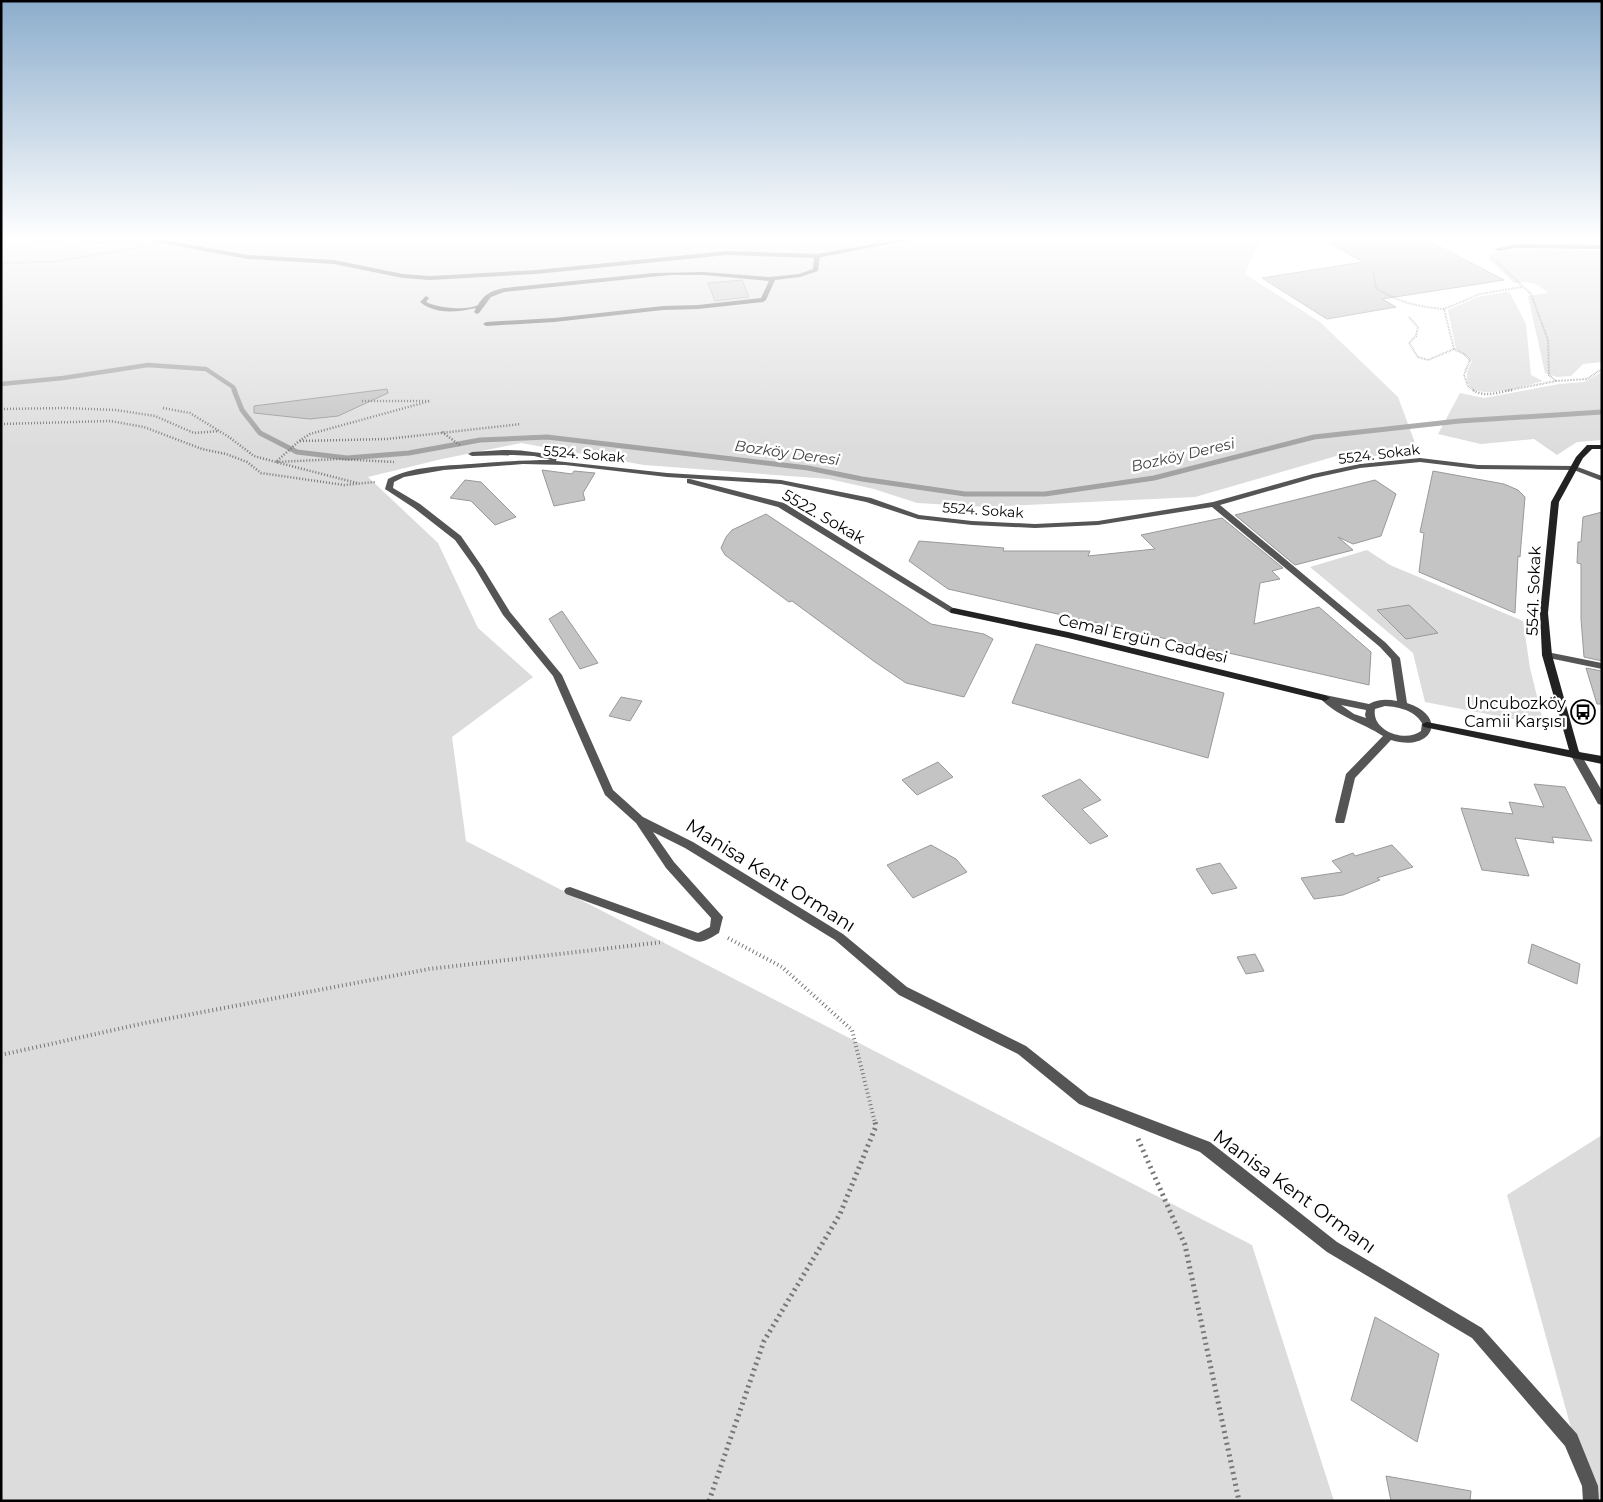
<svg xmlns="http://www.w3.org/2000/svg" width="1603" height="1502" viewBox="0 0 1603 1502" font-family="Montserrat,sans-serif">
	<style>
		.green { fill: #dcdcdc }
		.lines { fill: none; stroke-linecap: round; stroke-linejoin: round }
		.stream-far1 { stroke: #a3a3a3; stroke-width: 4.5 }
		.stream { stroke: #a3a3a3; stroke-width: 5 }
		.building { fill: #c4c4c4; stroke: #999 }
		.path-far3 { stroke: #777; stroke-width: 2; stroke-dasharray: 0.5 1; stroke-linecap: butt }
		.path-far2 { stroke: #777; stroke-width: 2.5; stroke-dasharray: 1 2; stroke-linecap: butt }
		.path-far1 { stroke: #777; stroke-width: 4; stroke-dasharray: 1 3; stroke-linecap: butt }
		.path { stroke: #777; stroke-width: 5; stroke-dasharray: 2 4; stroke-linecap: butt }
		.lane { fill: #555; fill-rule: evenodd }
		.street { fill: #555; fill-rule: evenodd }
		.secondary { fill: #222; fill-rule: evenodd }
		.labels { text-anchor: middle; stroke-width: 5; stroke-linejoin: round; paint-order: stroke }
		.far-street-label { font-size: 14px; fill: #000; stroke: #fff }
		.far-water-label { font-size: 15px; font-style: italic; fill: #444; stroke: #fff }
		.street-label { font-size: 16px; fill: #000; stroke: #fff }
		.poi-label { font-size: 16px; fill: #000; stroke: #fff; text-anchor: end }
		.near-street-label { font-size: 19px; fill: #000; stroke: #fff }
	</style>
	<rect width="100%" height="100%" fill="#fff"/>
	<path class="green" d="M 1,239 L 1260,239 L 1245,274 L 1320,322 L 1398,397 L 1418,451 L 1359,458 L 1350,452 L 1195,497 L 987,507 L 917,503 L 874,489 L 829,479 L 644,465 L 521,443 L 442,459 L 368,477 L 438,543 L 478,628 L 533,677 L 452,737 L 466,841 L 1252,1245 L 1334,1501 L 1,1501 Z
		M 1520,249 L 1602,251 L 1602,362 L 1583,364 L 1571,376 L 1557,377 L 1545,373 L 1528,296 L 1548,293 C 1537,282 1529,281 1514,283 L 1490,260 L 1489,255 L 1501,251 Z
		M 1506,292 L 1510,293 L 1526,324 L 1531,375 L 1543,381 C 1527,385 1465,407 1467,375 C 1467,370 1471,364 1472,360 L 1456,349 L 1448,310 L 1478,297 Z
		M 1602,372 L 1602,440 L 1577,442 L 1557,455 L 1534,439 L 1481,444 L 1438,434 L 1460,393 L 1484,398 L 1559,384 L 1584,382 Z
		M 1367,550 L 1390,565 L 1523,621 L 1530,668 L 1544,725 L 1425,702 L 1413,653 L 1310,567 Z
		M 1602,1135 L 1602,1501 L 1591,1501 L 1507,1195 Z"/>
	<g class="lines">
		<path class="stream-far1" d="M 1,384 L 63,378 L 148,365 L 206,369 L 233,387 L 235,391"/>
		<path class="stream" d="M 234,390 L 242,410 L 260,433 L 297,452 L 347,458 L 409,453 L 480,440 L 547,437 L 808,468 L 862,479 L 965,494 L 1045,494 L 1154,478 L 1314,437 L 1459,421 L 1602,412"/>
	</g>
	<path class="building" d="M 1367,239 L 1425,239 L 1504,280 L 1382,299 L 1396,307 L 1327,319 L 1262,278 L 1363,262 L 1331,244 Z
		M 742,280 L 749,297 L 715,301 L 708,283 Z
		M 387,389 L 388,393 L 338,416 L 310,419 L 254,413 L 254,406 Z
		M 542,470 L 572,474 L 574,471 L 595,473 L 583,493 L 585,500 L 554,506 Z
		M 1433,471 L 1504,484 L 1518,490 L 1525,497 L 1520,557 L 1518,556 L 1515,613 L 1419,572 L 1424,533 L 1420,532 Z
		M 465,480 L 481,482 L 516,517 L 495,525 L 471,501 L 450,498 Z
		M 1375,480 L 1396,494 L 1381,536 L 1353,544 L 1338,537 L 1353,550 L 1295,565 L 1235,515 Z
		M 1602,512 L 1602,661 L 1584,657 L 1581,619 L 1581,564 L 1577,563 L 1578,542 L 1581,542 L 1583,517 Z
		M 766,514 L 931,624 L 984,634 L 993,639 L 964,697 L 906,683 L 875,662 L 792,601 L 789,602 L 725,555 L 721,548 L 726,537 L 732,530 Z
		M 1222,518 L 1283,568 L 1272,571 L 1280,579 L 1260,583 L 1254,624 L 1319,607 L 1371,652 L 1369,685 L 948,589 L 909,561 L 919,541 L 1004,548 L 1003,551 L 1090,551 L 1088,556 L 1155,549 L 1141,535 Z
		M 1409,605 L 1438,633 L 1406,639 L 1377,610 Z
		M 562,611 L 598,663 L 580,669 L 549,619 Z
		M 1036,644 L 1224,693 L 1208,758 L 1012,703 Z
		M 1586,668 L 1602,671 L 1602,704 L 1597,704 Z
		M 621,697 L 642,701 L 630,721 L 609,716 Z
		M 938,762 L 953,777 L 917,795 L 902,780 Z
		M 1080,779 L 1101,800 L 1082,809 L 1108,836 L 1090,844 L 1042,796 Z
		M 1534,784 L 1565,787 L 1592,841 L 1552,837 L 1554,843 L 1515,838 L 1529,876 L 1482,870 L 1461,808 L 1513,814 L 1509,802 L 1544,807 Z
		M 931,845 L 956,859 L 967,872 L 913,898 L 887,865 Z
		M 1392,845 L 1413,867 L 1377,878 L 1380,880 L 1343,895 L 1314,899 L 1301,878 L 1342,872 L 1332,861 L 1353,853 L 1355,856 Z
		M 1220,863 L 1237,888 L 1212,894 L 1196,869 Z
		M 1532,944 L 1580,964 L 1577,984 L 1528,963 Z
		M 1255,954 L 1264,971 L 1246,974 L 1237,957 Z
		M 1375,1317 L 1439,1354 L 1417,1442 L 1351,1400 Z
		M 1386,1476 L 1471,1491 L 1470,1501 L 1391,1501 Z"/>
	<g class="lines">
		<path class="path-far3" d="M 35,239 L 65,244 L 144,241
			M 1497,262 L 1531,294 L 1548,340 L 1549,375 L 1556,381
			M 1,263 L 51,262 L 136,248 L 146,244
			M 1373,271 L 1376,288 C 1398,302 1418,307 1444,309
			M 1409,317 L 1418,327 L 1416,336 L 1409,343 L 1418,357 L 1428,360 L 1454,349 L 1444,309 L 1480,294 L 1522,287
			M 1454,349 L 1464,354 L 1470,360 L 1464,375 L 1468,386 L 1475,391
			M 1505,391 L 1556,381 L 1587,379 L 1602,369"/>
		<path class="path-far2" d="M 1473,390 C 1485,398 1499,392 1512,390
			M 163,408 L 190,413 L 229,437 L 254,456 L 276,462 L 299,441 L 310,434 L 430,401 L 362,401
			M 1,409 L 66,408 L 116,410 L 155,416 L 194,433 L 219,431
			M 1,424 L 110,421 L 144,427 L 202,449 L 226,454 L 247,462 L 261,473 L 344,485 L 375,482
			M 442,432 L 461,446
			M 300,441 L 387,439 L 521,424
			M 357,483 L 276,462 L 339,459 L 394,462"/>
		<path class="path-far1" d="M 728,938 L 782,967 L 852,1030 L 875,1123
			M 1,1055 L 145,1023 L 429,969 L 663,942"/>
		<path class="path" d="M 1138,1139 L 1185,1245 L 1239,1501
			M 709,1501 L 764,1341 L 840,1214 L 876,1126 L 875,1122"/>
		<path class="lane" d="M 817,254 L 820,256 L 818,271 L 800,277 L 775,280 L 766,300 L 763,302 L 698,309 L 663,310 L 554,322 L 486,326 L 483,324 L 486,322 L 554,318 L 663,306 L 698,305 L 761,298 L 769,281 L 704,275 L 670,275 L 504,292 L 491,297 L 479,313 L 477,314 L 474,312 L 476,308 C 457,312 436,315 420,302 L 426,296 L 429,298 L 426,302 C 437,308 467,311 478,305 C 478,304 482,299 483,298 C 488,292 496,290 504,288 L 653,273 L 704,272 L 769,277 L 799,274 L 813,269 L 814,256 Z"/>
		<path class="street" d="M 157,239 L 248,255 L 334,260 L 403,274 L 430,276 L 536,270 L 727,251 L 817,254 L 903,239 L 914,239 L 817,258 L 727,255 L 536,274 L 430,280 L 403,278 L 334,264 L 248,259 L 155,242 L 154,241 Z
			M 1516,244 L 1602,245 L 1602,249 L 1516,248 L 1498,251 L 1495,249 Z
			M 503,450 C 522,450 539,452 557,457 L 556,461 L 667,473 L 781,480 L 871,498 L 919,515 L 972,521 L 1035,524 L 1098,521 L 1213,502 L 1313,474 L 1360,464 L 1420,458 L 1478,465 L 1575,466 L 1602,476 L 1602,481 L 1574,470 L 1478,469 L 1420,462 L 1360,468 L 1314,478 L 1220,505 L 1386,643 L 1400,658 L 1407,703 C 1450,717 1431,753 1391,740 L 1355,778 L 1345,820 L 1344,823 L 1336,823 L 1335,820 L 1346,774 L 1383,736 C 1363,723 1336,716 1320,698 L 1325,695 L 1369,704 C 1378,699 1387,699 1397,701 L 1391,659 L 1380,647 L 1212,507 L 1098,525 L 1035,528 L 972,525 L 918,519 L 866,502 L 781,484 L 667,477 L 565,465 L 523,464 L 444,470 L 404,477 L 394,482 L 393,488 L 420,504 L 461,536 L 483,568 L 510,612 L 562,675 L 613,790 L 643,817 L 693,842 L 843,934 L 907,987 L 1026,1046 L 1089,1096 L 1210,1142 L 1337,1242 L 1482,1328 L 1577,1434 L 1598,1486 L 1599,1501 L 1583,1501 L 1582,1486 L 1565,1446 L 1472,1338 L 1327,1252 L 1200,1152 L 1079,1104 L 1018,1054 L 899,995 L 835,940 L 685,848 L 653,832 L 674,862 L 723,917 L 719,933 C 712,937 703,944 695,941 L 566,894 L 564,891 L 566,888 L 570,887 L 698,933 L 710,927 L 711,918 L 666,868 L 636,823 L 605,795 L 553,676 L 503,615 L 475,568 L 455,540 L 414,508 L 385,489 L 388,479 C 412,466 444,466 471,464 C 498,462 524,460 551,460 L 534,456 L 513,455 L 472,456 L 468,454 L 472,452 ZM 1341,705 L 1366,710 L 1365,715 L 1366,718 L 1354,714 ZM 1385,706 C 1399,707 1414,710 1422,723 L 1421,731 C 1406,743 1371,731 1375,709 Z
			M 687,479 L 690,479 L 784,503 L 958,611 L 957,613 L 951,613 L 778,507 L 687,483 Z
			M 1547,652 L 1602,663 L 1602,669 L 1544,657 L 1542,655 L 1544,653 Z
			M 1575,750 L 1579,751 L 1602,791 L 1602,805 L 1598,804 L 1570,754 Z"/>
		<path class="secondary" d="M 1587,445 L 1602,445 L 1602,449 L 1592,449 L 1583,458 L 1559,502 L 1548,613 L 1552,655 L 1579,752 L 1602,756 L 1602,764 L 1424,727 L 1422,725 L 1424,723 L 1427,722 L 1569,750 L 1542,655 L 1540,613 L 1551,502 L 1576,457 Z
			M 954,608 L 1068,632 L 1325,695 L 1330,698 L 1325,701 L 1068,638 L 951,613 L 950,611 L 951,609 Z"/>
	</g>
	<linearGradient id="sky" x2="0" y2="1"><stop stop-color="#8cadcc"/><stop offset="0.53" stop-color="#fff"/><stop offset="1" stop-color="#fff" stop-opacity="0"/></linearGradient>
	<rect width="1603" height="449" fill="url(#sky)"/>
	<defs>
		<g id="bus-ring" transform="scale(1.25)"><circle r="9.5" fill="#fff" stroke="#000" stroke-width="1.5"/><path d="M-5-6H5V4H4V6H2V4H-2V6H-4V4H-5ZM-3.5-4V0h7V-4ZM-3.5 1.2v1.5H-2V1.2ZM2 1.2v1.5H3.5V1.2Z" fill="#000"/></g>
	</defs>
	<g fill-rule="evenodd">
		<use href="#bus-ring" x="1583" y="712"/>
	</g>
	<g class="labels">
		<g class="far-street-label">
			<text transform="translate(584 454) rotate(5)" y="5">5524. Sokak</text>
			<text transform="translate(1379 454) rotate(-7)" y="5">5524. Sokak</text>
			<text transform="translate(983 510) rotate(4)" y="5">5524. Sokak</text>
		</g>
		<g class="far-water-label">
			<text transform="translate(787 453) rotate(8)" y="5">Bozköy Deresi</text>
			<text transform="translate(1183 455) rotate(-13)" y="5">Bozköy Deresi</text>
		</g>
		<g class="street-label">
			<text transform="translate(824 516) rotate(30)" y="6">5522. Sokak</text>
			<text transform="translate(1533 591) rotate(-88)" y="6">5541. Sokak</text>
			<text transform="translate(1143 638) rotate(13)" y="6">Cemal Ergün Caddesi</text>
		</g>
		<g class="poi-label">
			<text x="1566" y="709">Uncubozköy<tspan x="1566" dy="18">Camii Karşısı</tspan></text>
		</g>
		<g class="near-street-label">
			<text transform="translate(771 875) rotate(32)" y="7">Manisa Kent Ormanı</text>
			<text transform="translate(1295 1191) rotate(36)" y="7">Manisa Kent Ormanı</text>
		</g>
	</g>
	<rect width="1603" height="1502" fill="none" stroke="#000000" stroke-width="5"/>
</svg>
